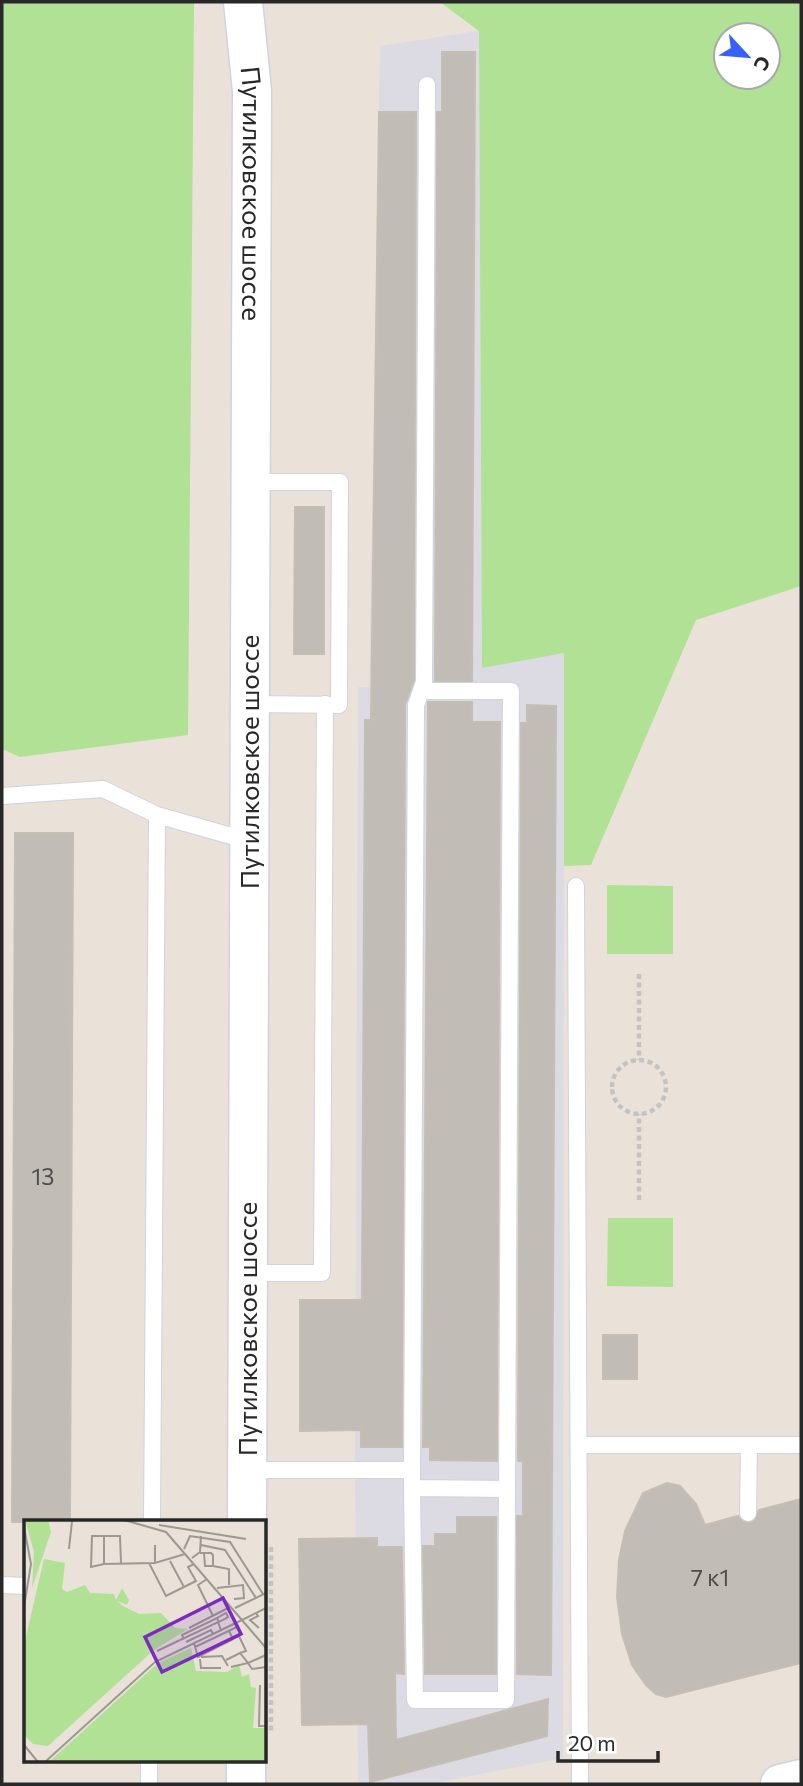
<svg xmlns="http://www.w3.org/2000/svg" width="803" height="1786" viewBox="0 0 803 1786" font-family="Commissioner,sans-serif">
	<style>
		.industrial { fill: #dcdae2 }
		.green { fill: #b0e195; fill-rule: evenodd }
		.building { fill: #c2bcb6; stroke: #c5beb3; stroke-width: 2 }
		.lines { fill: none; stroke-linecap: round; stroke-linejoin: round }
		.lane-casing { stroke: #ced2e1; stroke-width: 18 }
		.secondary-casing { stroke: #ced2e1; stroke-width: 41 }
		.path { stroke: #c3c3c3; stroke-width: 4.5; stroke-dasharray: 5 3.5; stroke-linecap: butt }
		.lane { stroke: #fff; stroke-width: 16 }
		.secondary { stroke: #fff; stroke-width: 38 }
		.labels { text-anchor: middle; stroke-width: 5; stroke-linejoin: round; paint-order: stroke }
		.number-label { font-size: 23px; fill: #4e4d4c }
		.street-label { font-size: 26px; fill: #282828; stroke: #fff }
		.inset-road { fill: none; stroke: #9c9892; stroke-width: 2 }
		.view { fill: #7b2cbf; fill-opacity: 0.15; stroke: #7b2cbf; stroke-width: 3.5 }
		.inset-edge { fill: none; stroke: #282828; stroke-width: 3.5 }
	</style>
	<rect width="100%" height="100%" fill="#eae2d9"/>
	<path class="industrial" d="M 479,31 L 482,668 L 564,653 L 563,1758 L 430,1784 L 358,1784 L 355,1470 L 358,687 L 369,687 L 380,46 Z"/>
	<path class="green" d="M 2,2 L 194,2 L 194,4 L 188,735 L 20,757 L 2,749 Z
		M 440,2 L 801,2 L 801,586 L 696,620 L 591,865 L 564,866 L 564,653 L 482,668 L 479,31 ZM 726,35 L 768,35 L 768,77 L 726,77 Z
		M 607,885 L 673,886 L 673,954 L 607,954 Z
		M 608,1218 L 673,1218 L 673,1287 L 607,1286 Z"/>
	<path class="building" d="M 442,52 L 475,52 L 472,681 L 435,681 L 437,112 L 442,112 Z
		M 379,112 L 416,112 L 414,680 L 405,705 L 402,1447 L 361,1447 L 361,1430 L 300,1431 L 300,1300 L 362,1300 L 365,720 L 371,720 Z
		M 295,507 L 324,507 L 324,654 L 294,654 Z
		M 428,702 L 472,702 L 472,722 L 500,722 L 497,1461 L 430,1460 L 430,1447 L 423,1447 Z
		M 527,705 L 556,706 L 551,1675 L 517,1674 L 517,1516 L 523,1516 L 523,1461 L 518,1461 L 521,723 L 527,723 Z
		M 15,833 L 73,833 L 70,1522 L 12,1522 Z
		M 603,1335 L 637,1335 L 637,1379 L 603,1379 Z
		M 667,1483 L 680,1486 L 696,1504 L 705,1525 L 738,1516 L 743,1522 L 752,1522 L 759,1510 L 801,1499 L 801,1663 L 666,1697 L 656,1694 L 646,1685 L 632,1665 L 622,1634 L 617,1597 L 619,1560 L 625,1531 L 643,1493 Z
		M 457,1517 L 496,1517 L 496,1674 L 425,1674 L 423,1546 L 435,1546 L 435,1534 L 457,1534 Z
		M 377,1538 L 377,1547 L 402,1547 L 404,1674 L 395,1673 L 396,1740 L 548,1699 L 547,1736 L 370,1782 L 368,1724 L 302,1725 L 299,1539 Z"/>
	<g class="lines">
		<g class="lane-casing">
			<path id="lane" d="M 250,704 L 339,705 L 340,482 L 251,482
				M 2,796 L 103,789 L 157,815 L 249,841
				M 576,886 L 580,1784
				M 248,1273 L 322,1273 L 325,704
				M 579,1445 L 801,1445
				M 247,1470 L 412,1470 L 416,705 L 424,682 L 427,85
				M 412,1470 L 412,1488 L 507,1489 L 511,691 L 421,691
				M 412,1488 L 415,1700 L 506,1700 L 507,1489
				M 748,1513 L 749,1445
				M 152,1522 L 157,815
				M 2,1585 L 26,1586
				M 149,1784 L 149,1760"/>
		</g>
		<g class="secondary-casing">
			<g id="secondary">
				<path id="s1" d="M 243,2 L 252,91 L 247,1522"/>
				<path d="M 246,1784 L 246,1760"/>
				<path d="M 780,1784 L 801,1779"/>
			</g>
		</g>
		<path class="path" d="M 639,974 L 639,1060
			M612 1087a27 27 0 1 1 54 0a27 27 0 1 1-54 0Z
			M 639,1200 L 639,1114
			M 271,1547 L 271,1734"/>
		<use href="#lane" class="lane"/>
		<use href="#secondary" class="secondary"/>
	</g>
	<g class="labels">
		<g class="number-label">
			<text x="43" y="1185">13</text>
			<text x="710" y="1586">7 к1</text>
		</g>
		<g class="street-label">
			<text dy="9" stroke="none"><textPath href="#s1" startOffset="192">Путилковское шоссе</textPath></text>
			<text transform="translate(250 762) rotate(-90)" y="9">Путилковское шоссе</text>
			<text transform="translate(248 1329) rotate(-90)" y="9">Путилковское шоссе</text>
		</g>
	</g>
	<g transform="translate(24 1520)">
		<rect width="242" height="242" fill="#eae2d9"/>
		<path d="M 1,0 L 24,0 L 27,12 L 8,68 L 10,32 ZM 20,39 L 41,43 L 38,69 L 43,72 L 61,65 L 66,73 L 90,74 L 92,80 L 98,68 L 105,80 L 103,85 L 93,81 L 99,86 L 115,94 L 137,93 L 151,108 L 164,109 L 130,130 L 24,226 L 9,224 L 0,215 L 0,125 ZM 167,128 L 172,151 L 203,152 L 215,145 L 218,157 L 225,154 L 227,167 L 232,168 L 229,208 L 241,208 L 242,241 L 25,242 L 134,143 Z" fill="#b0e195"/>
		<path class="inset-road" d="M 100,0 L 142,12 L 242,128M 135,5 L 222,19M 0,7 L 7,44 L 0,87M 80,16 L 68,16 L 67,47 L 80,44M 131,25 L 131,43 L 161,34M 177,25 L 201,30 L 232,78M 0,27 L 0,62M 45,29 L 48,1M 160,29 L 166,16 L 206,22 L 239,74M 176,33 L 187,33 L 189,35 L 189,46 L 181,46 L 180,33M 168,38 L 176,32 L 177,16M 97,43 L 96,16 L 80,16 L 80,44 L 131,43M 125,43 L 142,76 L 160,67 L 146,41M 189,46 L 205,49 L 205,65M 183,59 L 174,65 L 189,96M 160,67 L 172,61 L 164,47 L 170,44M 193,68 L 219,65 L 220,78 L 210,79M 211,88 L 242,73M 232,93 L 234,96 L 226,100 L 235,108M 193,98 L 202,93 L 204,97 L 195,102M 220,99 L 242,88M 165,108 L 206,87M 205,111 L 209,119 L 215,116 L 222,131 L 216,133M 160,119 L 158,115 L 193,98 L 195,102M 162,122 L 187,110 L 189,114M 170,123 L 174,137 L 209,119M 171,127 L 215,106M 133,131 L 194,102 L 197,110M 242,135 L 224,143 L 228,149 L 242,147M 177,137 L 198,136 L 204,146M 176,139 L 177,148 L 197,148M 202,140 L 216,133 L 224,143 L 207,147M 236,165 L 235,206 L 242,206M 0,225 L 14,242M 21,242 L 131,142 L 220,99"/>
		<path class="view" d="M 199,78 L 217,114 L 138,152 L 121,117 Z"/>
		<rect width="242" height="242" class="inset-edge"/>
	</g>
	<rect width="803" height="1786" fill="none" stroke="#282828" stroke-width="7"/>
	<g transform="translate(747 56) rotate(116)"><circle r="33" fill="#ffffff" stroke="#a9a9a9" stroke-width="2"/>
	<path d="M0-5L12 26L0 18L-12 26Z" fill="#3860f8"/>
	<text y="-10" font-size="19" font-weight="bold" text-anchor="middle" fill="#282828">С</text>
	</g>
	<path d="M558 1751v10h100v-10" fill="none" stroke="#282828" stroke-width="3.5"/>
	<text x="568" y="1751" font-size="21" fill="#282828" stroke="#ffffff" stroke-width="5" paint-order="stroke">20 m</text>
</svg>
